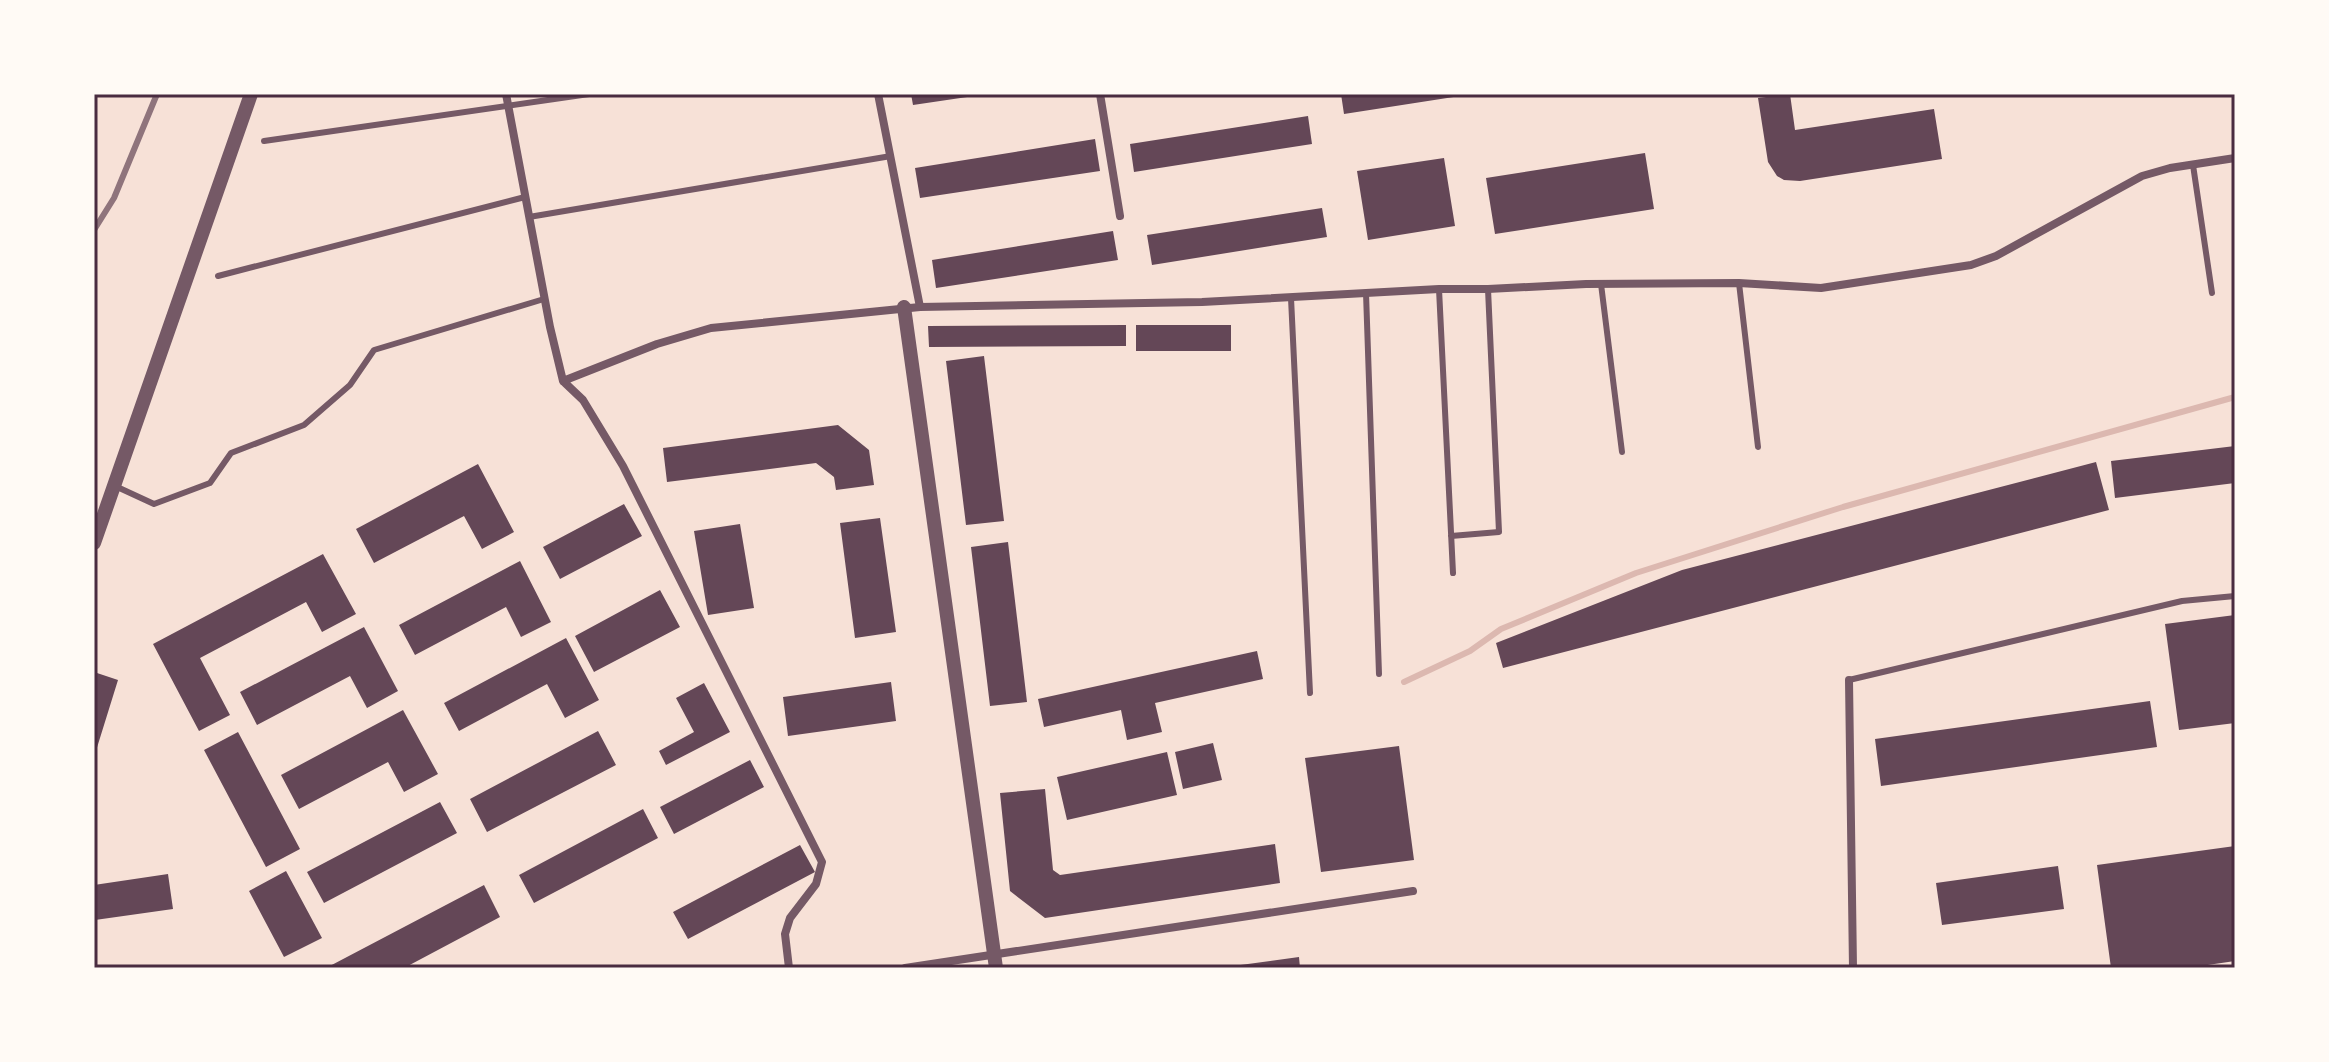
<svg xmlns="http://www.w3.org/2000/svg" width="2329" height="1062" viewBox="0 0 2329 1062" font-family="'Space Grotesk',sans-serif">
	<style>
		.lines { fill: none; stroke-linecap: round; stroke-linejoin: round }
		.stream { stroke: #dcb8b0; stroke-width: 6 }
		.building { fill: #644757 }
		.service { stroke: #755966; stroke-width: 6 }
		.minor { stroke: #755966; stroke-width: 8 }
		.tertiary { stroke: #755966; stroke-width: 14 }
		.rail { stroke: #8f747c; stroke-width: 6 }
		.neatline { fill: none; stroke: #4a2c40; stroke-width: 3 }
	</style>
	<rect width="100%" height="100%" fill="#f7e1d7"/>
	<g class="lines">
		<path class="stream" d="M 1404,682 L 1470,651 L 1501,629 L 1636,573 L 1843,507 L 2235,397"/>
	</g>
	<path class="building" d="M 911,94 L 973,94 L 974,96 L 913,105 Z
		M 1341,94 L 1460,94 L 1460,96 L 1344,114 Z
		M 1790,94 L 1795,130 L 1934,109 L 1942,159 L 1800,181 L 1784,180 L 1777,176 L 1768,162 L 1758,98 Z
		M 1308,116 L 1312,144 L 1134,172 L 1130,144 Z
		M 1095,139 L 1100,171 L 920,198 L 915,168 Z
		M 1645,153 L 1654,209 L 1495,234 L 1486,178 Z
		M 1444,158 L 1455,226 L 1368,240 L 1357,171 Z
		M 1322,208 L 1327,237 L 1152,265 L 1147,235 Z
		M 1113,231 L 1118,260 L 936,288 L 932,260 Z
		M 1126,325 L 1126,346 L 929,347 L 928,326 Z
		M 1136,325 L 1231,325 L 1231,351 L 1136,351 Z
		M 984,356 L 1004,521 L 966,525 L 946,361 Z
		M 838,425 L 869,450 L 874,485 L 836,490 L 834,477 L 816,463 L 667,482 L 663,448 Z
		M 2235,446 L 2235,483 L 2115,498 L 2111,461 Z
		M 2096,462 L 2109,510 L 1503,668 L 1496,643 L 1682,570 Z
		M 478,464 L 514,532 L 482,549 L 464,516 L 374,563 L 356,529 Z
		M 624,504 L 642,536 L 560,579 L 543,547 Z
		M 880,518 L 896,632 L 855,638 L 840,523 Z
		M 740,524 L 754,608 L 708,615 L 694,531 Z
		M 1008,542 L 1027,702 L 990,706 L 971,547 Z
		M 323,554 L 356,614 L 322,632 L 306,602 L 200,658 L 230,715 L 199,731 L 153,644 Z
		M 520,561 L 551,622 L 521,637 L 506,607 L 415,655 L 399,625 Z
		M 660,590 L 680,627 L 594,672 L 575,636 Z
		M 2235,615 L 2235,723 L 2179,730 L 2165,624 Z
		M 364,627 L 398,691 L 367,708 L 350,676 L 257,725 L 240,692 Z
		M 566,638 L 599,700 L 565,718 L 547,684 L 459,731 L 444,703 Z
		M 1257,651 L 1263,679 L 1155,703 L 1162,732 L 1127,740 L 1121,710 L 1044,727 L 1038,699 Z
		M 94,672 L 118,680 L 95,754 L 94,754 Z
		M 891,682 L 896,721 L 788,736 L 783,697 Z
		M 704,683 L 730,732 L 666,765 L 659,751 L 694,732 L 676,698 Z
		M 2150,701 L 2157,747 L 1881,786 L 1875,739 Z
		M 403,710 L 438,774 L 404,792 L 388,762 L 299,809 L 281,775 Z
		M 598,731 L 616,765 L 487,832 L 470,799 Z
		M 238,732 L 300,849 L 266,867 L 204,750 Z
		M 1213,743 L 1222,780 L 1183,789 L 1175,752 Z
		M 1399,746 L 1414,860 L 1321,872 L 1305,758 Z
		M 1167,752 L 1177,795 L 1067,820 L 1057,777 Z
		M 750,760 L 764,787 L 674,834 L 660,807 Z
		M 1045,789 L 1053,870 L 1060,875 L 1275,844 L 1280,883 L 1045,918 L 1010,891 L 1000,793 Z
		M 440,802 L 457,833 L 324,903 L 307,872 Z
		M 643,809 L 658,838 L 534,903 L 519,875 Z
		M 800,845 L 815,872 L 688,939 L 673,912 Z
		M 2235,846 L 2235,961 L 2187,968 L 2111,968 L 2097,865 Z
		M 2058,866 L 2064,909 L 1942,925 L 1936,883 Z
		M 286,871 L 322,938 L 284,957 L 249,891 Z
		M 168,874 L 173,909 L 95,920 L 94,885 Z
		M 484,885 L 500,917 L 404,968 L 326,968 Z
		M 1299,957 L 1300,968 L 1233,968 L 1233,966 Z"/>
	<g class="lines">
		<path class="service" d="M 264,141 L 589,94
			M 2193,165 L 2212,293
			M 529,217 L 891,156
			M 218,276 L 525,197
			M 1739,283 L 1758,447
			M 1601,284 L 1622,452
			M 1439,289 L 1453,573
			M 1366,293 L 1379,674
			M 1291,298 L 1310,693
			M 115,486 L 154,504 L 210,483 L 231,453 L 304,425 L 350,385 L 374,350 L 544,299
			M 1451,536 L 1499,532 L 1488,289
			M 1849,680 L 2182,601 L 2235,596"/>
		<path class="minor" d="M 506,94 L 550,327 L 563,381 L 583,400 L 623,466 L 822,862 L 816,884 L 790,918 L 785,934 L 789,968
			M 1100,94 L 1120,216
			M 920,307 L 1202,302 L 1439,289 L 1488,289 L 1586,284 L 1739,283 L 1821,288 L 1971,265 L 1996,256 L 2142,176 L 2170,168 L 2235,158
			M 563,381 L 657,344 L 711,328 L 920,307 L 878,94
			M 1849,680 L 1853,968
			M 905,968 L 1413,891"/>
		<path class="tertiary" d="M 904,307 L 996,968
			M 94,543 L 251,94"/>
		<path class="rail" d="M 94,230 L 114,198 L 157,94"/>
	</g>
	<rect width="2329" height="1062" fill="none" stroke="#fffaf5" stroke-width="192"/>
	<rect x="96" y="96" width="2137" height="870" class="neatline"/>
</svg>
